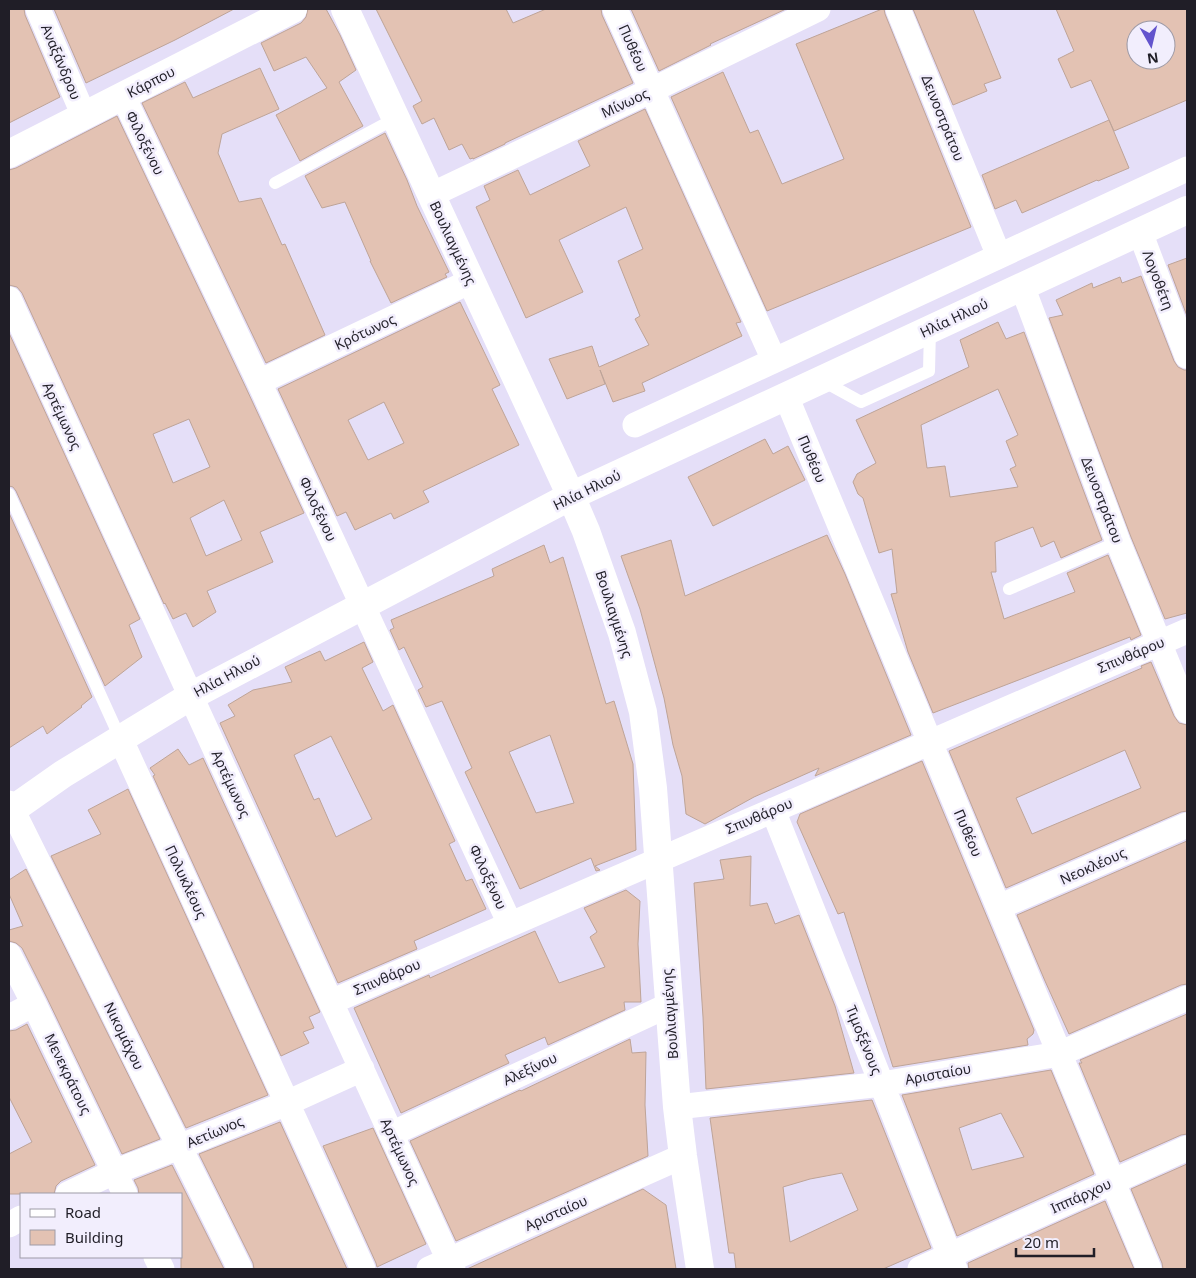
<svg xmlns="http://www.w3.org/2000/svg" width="1196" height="1278" viewBox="0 0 1196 1278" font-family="'Noto Sans',sans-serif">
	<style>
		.building { fill: #e3c2b3; stroke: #bea498; fill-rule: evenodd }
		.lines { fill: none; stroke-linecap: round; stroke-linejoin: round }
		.lane { stroke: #fff; stroke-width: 12 }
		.street { stroke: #fff; stroke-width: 25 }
		.secondary { stroke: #fff; stroke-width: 28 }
		.primary { stroke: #fff; stroke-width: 28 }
		.labels { text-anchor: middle; stroke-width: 5; stroke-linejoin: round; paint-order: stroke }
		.street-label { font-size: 14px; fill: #201e27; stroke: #f2eefd }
	</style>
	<rect width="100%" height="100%" fill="#e5dff8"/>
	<path class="building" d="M 9,9 L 24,9 L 25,15 L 60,97 L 9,123 Z
		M 54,9 L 234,9 L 175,40 L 86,83 Z
		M 308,9 L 326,9 L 340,35 L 356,70 L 339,82 L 363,126 L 300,161 L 276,115 L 327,88 L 306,57 L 274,71 L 261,43 L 301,23 L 306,17 Z
		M 376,9 L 506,9 L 513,23 L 546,9 L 601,9 L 602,15 L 633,83 L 505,143 L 505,144 L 473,159 L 473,158 L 470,159 L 462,144 L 449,150 L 434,118 L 422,124 L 413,106 L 422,101 Z
		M 631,9 L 786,9 L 710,44 L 711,45 L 659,71 Z
		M 882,9 L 884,9 L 885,14 L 971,227 L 767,311 L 671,97 L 723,72 L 750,133 L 758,130 L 782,184 L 844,159 L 796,44 Z
		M 913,9 L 973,9 L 1001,78 L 984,84 L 987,91 L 953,105 Z
		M 1056,9 L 1187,9 L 1187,100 L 1114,131 L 1091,80 L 1071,88 L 1058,59 L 1074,51 ZM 1136,30 L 1166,30 L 1166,60 L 1136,60 Z
		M 260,68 L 279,109 L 222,134 L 218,153 L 239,202 L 261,198 L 282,245 L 285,244 L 325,335 L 266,363 L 142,103 L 185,82 L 193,98 Z
		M 645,109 L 741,322 L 736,323 L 742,336 L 642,383 L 645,391 L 613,402 L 600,370 L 605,384 L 567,399 L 549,359 L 592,346 L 599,367 L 649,345 L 635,319 L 640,316 L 618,261 L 643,249 L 626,207 L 559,240 L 583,292 L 526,318 L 476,207 L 490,200 L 484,186 L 518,170 L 530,195 L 590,166 L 578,141 Z
		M 117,116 L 246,388 L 304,513 L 260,532 L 273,562 L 207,591 L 216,612 L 193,627 L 186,613 L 173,619 L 165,603 L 164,604 L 22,293 L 17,287 L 9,285 L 9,170 L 16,168 ZM 189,419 L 210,467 L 173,483 L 153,434 ZM 224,500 L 242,540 L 206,556 L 190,518 Z
		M 1109,120 L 1129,168 L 1098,181 L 1097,180 L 1022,213 L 1016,200 L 995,209 L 982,175 Z
		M 385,133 L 407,180 L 417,206 L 449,272 L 445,274 L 447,277 L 391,303 L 370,261 L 371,261 L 345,202 L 322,208 L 305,176 Z
		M 1187,258 L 1187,316 L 1168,265 Z
		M 1141,276 L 1174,361 L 1178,367 L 1184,370 L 1187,370 L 1187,613 L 1165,619 L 1131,537 L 1049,318 L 1063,315 L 1056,300 L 1092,283 L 1093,288 L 1120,277 L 1122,283 Z
		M 460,302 L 500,385 L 492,389 L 519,445 L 423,491 L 429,502 L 394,519 L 391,513 L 355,530 L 346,512 L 337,516 L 278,389 ZM 384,402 L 404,443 L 368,460 L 348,420 Z
		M 998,322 L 1006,339 L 1024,332 L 1102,540 L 1061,558 L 1054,541 L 1041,547 L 1033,527 L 995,542 L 996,572 L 991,572 L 1004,619 L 1075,592 L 1067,573 L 1108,555 L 1141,635 L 1131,640 L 1130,637 L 933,713 L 908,652 L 891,594 L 897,593 L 892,549 L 879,553 L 863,498 L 858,494 L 853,482 L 857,474 L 876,463 L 856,420 L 969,367 L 960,340 ZM 998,389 L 1018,435 L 1006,441 L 1016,466 L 1010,469 L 1018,487 L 950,497 L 945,466 L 927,468 L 921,425 Z
		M 9,333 L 140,619 L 129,625 L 142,657 L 105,686 L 16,491 L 13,487 L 9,486 Z
		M 765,439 L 773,454 L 788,446 L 805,480 L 713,526 L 688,477 Z
		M 9,513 L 92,697 L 81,706 L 82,707 L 47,734 L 43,726 L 9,748 Z
		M 827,535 L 845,574 L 911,735 L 815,776 L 819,768 L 754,797 L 705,824 L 686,814 L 682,776 L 673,745 L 664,698 L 640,609 L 621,556 L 671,540 L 685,596 Z
		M 544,545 L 550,563 L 563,557 L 606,704 L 614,701 L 627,744 L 633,764 L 636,850 L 595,866 L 600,870 L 596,871 L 591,858 L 520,889 L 465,772 L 472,768 L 442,701 L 426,707 L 418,690 L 423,687 L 404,647 L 399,650 L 390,630 L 394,628 L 391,620 L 494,576 L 492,569 ZM 550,735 L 574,803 L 536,813 L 509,752 Z
		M 364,642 L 373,662 L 362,668 L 383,711 L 393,705 L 455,841 L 449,844 L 466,881 L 472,879 L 486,909 L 414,941 L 417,949 L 338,983 L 220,723 L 235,716 L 228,705 L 253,690 L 292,682 L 285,667 L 320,651 L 325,661 ZM 331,736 L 372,819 L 336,837 L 319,798 L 314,800 L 294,755 Z
		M 1151,662 L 1174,716 L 1179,723 L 1187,725 L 1187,811 L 1181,812 L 1006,888 L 949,751 L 1142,668 L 1141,666 ZM 1125,750 L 1141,788 L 1032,834 L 1016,798 Z
		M 178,749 L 189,765 L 203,758 L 320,1012 L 309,1017 L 314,1028 L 303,1032 L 309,1043 L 281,1056 L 153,776 L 155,775 L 150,768 Z
		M 922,761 L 1034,1030 L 1033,1034 L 1027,1039 L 1028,1045 L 893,1067 L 844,912 L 838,914 L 797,822 L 800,814 Z
		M 128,789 L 268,1095 L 186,1128 L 51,856 L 101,834 L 88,810 Z
		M 1187,841 L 1187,984 L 1181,985 L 1069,1034 L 1045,981 L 1017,915 Z
		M 751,856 L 750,906 L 767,903 L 775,924 L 799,915 L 835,1006 L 854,1073 L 706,1089 L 703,1017 L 694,883 L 724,879 L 720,860 Z
		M 26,869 L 160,1139 L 122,1154 L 47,998 L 22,948 L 16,943 L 9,941 L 9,930 L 23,926 L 9,894 L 9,880 Z
		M 626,890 L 640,901 L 638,944 L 641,1002 L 624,1002 L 625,1010 L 548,1045 L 545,1037 L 505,1055 L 509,1063 L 401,1113 L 354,1008 L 429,975 L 430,978 L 535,931 L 559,983 L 605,967 L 590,937 L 597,932 L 584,908 Z
		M 1187,1014 L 1187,1134 L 1181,1135 L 1120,1162 L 1079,1063 L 1082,1063 L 1080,1060 Z
		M 27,1024 L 95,1165 L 61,1181 L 56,1186 L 54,1194 L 9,1194 L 9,1154 L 32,1142 L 9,1097 L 9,1031 L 16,1030 Z
		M 630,1039 L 632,1053 L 646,1052 L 645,1105 L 648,1156 L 456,1241 L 410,1141 L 520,1090 L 521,1091 Z
		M 1051,1070 L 1094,1174 L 957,1236 L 902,1095 ZM 1001,1113 L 1024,1157 L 972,1170 L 959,1128 Z
		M 872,1100 L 931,1248 L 883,1269 L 736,1269 L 734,1253 L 729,1253 L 710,1118 ZM 842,1173 L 858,1210 L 790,1242 L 783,1187 L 810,1179 Z
		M 280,1122 L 347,1269 L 254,1269 L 253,1263 L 199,1154 Z
		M 373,1128 L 426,1244 L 377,1267 L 376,1263 L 323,1146 Z
		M 1187,1164 L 1187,1269 L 1163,1269 L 1162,1263 L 1131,1189 Z
		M 172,1165 L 224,1269 L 181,1269 L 181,1194 L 139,1194 L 138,1188 L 134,1180 Z
		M 643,1189 L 666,1205 L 676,1269 L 467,1269 Z
		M 1105,1201 L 1134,1269 L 969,1269 L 968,1263 Z"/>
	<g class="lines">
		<path class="lane" d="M 275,183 L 396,118
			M 821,380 L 861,402 L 929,371 L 930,329
			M 9,494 L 120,738
			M 1009,589 L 1118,542"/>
		<path class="street" d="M 38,9 L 84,116
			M 615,9 L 774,360
			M 898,9 L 999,256
			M 123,96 L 259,382 L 510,924
			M 431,195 L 652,90 L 818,9
			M 1140,232 L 1187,356
			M 1022,286 L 1118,542 L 1187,711
			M 9,299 L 453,1269
			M 259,382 L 471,281
			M 786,396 L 1149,1269
			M 635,425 L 1187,169
			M 120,738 L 363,1269
			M 9,803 L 240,1269
			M 773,810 L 955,1269
			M 999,907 L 1187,825
			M 9,955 L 34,1004 L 125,1194
			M 331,1002 L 1187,631
			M 9,1017 L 34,1004
			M 677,1107 L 882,1084 L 1059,1054 L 1187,998
			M 391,1134 L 669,1005
			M 68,1194 L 114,1172 L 179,1147 L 287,1103 L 362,1069
			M 9,1225 L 21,1218
			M 156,1257 L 162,1269
			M 429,1269 L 683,1156
			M 920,1269 L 1187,1148"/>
		<path class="secondary" d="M 9,154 L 293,9
			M 9,812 L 63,774 L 191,696 L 571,496 L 1187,210"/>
		<path class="primary" d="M 345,9 L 571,496 L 586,531 L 622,633 L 643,712 L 653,788 L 677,1107 L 683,1156 L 700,1269"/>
	</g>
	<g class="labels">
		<g class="street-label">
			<text transform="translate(633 48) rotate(66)" y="5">Πυθέου</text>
			<text transform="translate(61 62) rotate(67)" y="5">Αναξάνδρου</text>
			<text transform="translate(151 82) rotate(-27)" y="5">Κάρπου</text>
			<text transform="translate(625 103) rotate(-25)" y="5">Μίνωος</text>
			<text transform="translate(943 118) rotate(68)" y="5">Δεινοστράτου</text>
			<text transform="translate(145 143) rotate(64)" y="5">Φιλοξένου</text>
			<text transform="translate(453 243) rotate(65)" y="5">Βουλιαγμένης</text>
			<text transform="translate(1158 280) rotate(69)" y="5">Λογοθέτη</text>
			<text transform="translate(954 318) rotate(-25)" y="5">Ηλία Ηλιού</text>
			<text transform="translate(365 332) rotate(-25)" y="5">Κρότωνος</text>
			<text transform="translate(62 416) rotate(65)" y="5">Αρτέμωνος</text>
			<text transform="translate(812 459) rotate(67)" y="5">Πυθέου</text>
			<text transform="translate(587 490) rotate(-26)" y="5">Ηλία Ηλιού</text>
			<text transform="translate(1102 500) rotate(69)" y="5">Δεινοστράτου</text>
			<text transform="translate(318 509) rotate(65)" y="5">Φιλοξένου</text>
			<text transform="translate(614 614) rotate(72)" y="5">Βουλιαγμένης</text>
			<text transform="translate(1131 655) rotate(-23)" y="5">Σπινθάρου</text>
			<text transform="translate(227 676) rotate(-28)" y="5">Ηλία Ηλιού</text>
			<text transform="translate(231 784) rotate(65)" y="5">Αρτέμωνος</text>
			<text transform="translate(759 816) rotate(-23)" y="5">Σπινθάρου</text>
			<text transform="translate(968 833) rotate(67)" y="5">Πυθέου</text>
			<text transform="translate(1093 866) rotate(-24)" y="5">Νεοκλέους</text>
			<text transform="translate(488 877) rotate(65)" y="5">Φιλοξένου</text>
			<text transform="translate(186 882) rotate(65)" y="5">Πολυκλέους</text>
			<text transform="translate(387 977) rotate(-23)" y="5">Σπινθάρου</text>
			<text transform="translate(670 1014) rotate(-94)" y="5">Βουλιαγμένης</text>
			<text transform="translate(124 1036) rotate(64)" y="5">Νικομάχου</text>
			<text transform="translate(864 1040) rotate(68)" y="5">Τιμοξένους</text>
			<text transform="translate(530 1069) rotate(-25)" y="5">Αλεξίνου</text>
			<text transform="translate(68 1074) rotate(64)" y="5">Μενεκράτους</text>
			<text transform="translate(938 1074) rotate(-10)" y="5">Αρισταίου</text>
			<text transform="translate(215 1132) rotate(-23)" y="5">Αετίωνος</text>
			<text transform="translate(400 1152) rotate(65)" y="5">Αρτέμωνος</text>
			<text transform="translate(1081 1196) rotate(-24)" y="5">Ιππάρχου</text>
			<text transform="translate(556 1213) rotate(-24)" y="5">Αρισταίου</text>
		</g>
	</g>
	<rect width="1196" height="1278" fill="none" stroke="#201e27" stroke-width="20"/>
	<rect x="20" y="1193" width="162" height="65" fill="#f2eefd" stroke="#9e9ba7"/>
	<rect x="30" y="1209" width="25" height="8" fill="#ffffff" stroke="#9e9ba7"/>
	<text x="65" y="1218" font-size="15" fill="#201e27">Road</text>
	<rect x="30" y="1230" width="25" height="15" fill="#e3c2b3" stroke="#9e9ba7"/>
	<text x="65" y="1243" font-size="15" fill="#201e27">Building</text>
	<g transform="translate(1151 45) rotate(172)"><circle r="24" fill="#f2eefd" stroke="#9e9ba7"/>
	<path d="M0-4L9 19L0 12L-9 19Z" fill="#6354cd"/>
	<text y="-8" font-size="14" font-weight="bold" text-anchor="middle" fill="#201e27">N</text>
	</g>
	<path d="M1016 1248v8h78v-8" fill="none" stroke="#201e27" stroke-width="2.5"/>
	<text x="1024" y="1248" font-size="15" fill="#201e27" stroke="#f2eefd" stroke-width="4" paint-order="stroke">20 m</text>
</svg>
